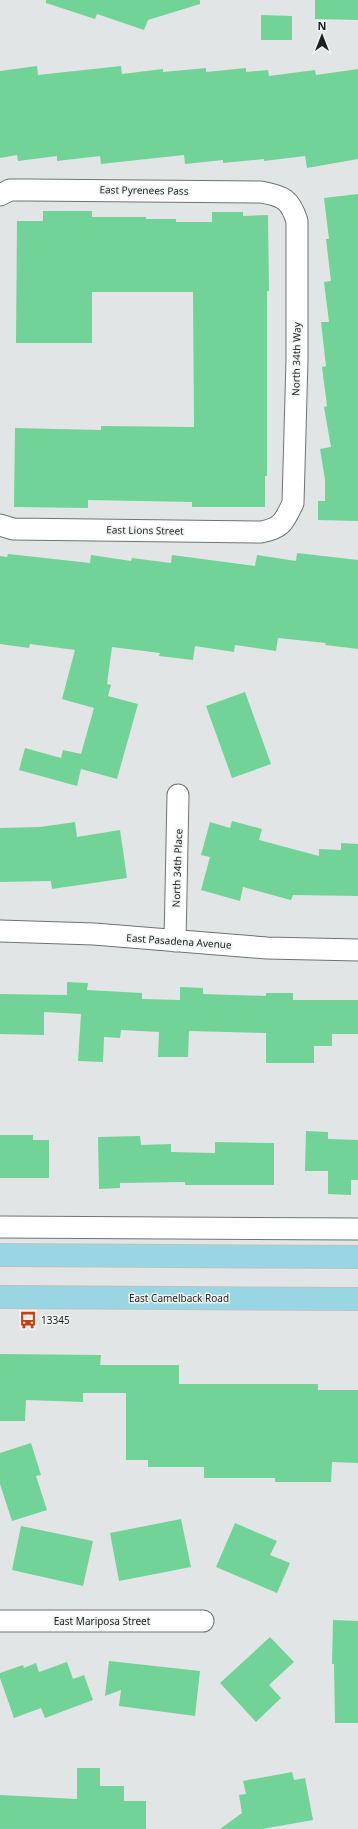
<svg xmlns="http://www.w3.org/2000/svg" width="358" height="1829" viewBox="0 0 358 1829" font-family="'Noto Sans',sans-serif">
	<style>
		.building { fill: #71d398 }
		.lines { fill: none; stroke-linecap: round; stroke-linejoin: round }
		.minor-casing { stroke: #6f7372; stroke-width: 23 }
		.major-casing { stroke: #c0c0c0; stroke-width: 24 }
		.minor { stroke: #fff; stroke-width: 21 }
		.major { stroke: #99d6e3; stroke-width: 22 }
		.labels { text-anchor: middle; stroke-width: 3; stroke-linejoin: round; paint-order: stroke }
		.street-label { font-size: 10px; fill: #1d1e1e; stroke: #eff3f2 }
		.poi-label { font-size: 10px; fill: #1d1e1e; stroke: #eff3f2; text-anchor: start }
	</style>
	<rect width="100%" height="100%" fill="#e2e5e5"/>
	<path class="building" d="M 46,0 L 200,0 L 200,4 L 148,20 L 144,30 L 97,14 L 95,19 L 46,3 Z
		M 315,0 L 358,0 L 358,20 L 315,19 Z
		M 261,15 L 292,16 L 292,40 L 261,40 Z
		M 37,66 L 38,75 L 121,66 L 122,74 L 163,69 L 163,72 L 206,68 L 206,72 L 246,68 L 246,72 L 268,70 L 269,76 L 315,70 L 316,75 L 358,69 L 358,159 L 307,168 L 305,156 L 264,161 L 264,159 L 223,163 L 223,160 L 185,164 L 184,155 L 101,164 L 100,156 L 57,161 L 57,156 L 18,161 L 17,155 L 0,158 L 0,71 Z
		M 358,194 L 358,521 L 318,520 L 318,501 L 325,501 L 325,480 L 320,449 L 331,447 L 324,407 L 327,406 L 322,367 L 326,366 L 321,322 L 329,322 L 324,282 L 331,281 L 326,239 L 329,239 L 324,198 Z
		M 43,211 L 92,211 L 92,217 L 146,217 L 146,219 L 176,219 L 176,222 L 212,222 L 212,212 L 243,212 L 243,216 L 268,215 L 269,291 L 267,291 L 267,476 L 265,476 L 265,507 L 192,507 L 192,502 L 88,500 L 88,508 L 14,507 L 15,428 L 101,430 L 101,426 L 194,427 L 193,292 L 92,292 L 92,343 L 16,343 L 17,221 L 43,221 Z
		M 297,553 L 358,560 L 358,649 L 325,645 L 326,643 L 278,638 L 276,651 L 235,645 L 234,652 L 195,646 L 193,660 L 159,656 L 160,653 L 112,647 L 107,684 L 111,685 L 108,696 L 138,704 L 117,779 L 81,769 L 77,786 L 19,770 L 25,748 L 61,758 L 63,750 L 81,754 L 94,708 L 62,699 L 75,650 L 30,644 L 29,648 L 0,644 L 0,556 L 7,557 L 8,554 L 90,563 L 91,555 L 131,561 L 132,558 L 171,563 L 172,555 L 255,566 L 257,555 L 296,561 Z
		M 245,692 L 271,764 L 232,778 L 206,706 Z
		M 232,821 L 262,829 L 259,840 L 319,856 L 319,849 L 341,850 L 341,843 L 358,844 L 358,896 L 293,895 L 291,900 L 243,887 L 240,901 L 201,890 L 210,857 L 201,855 L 210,822 L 230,828 Z
		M 75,822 L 77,837 L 120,830 L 127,878 L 52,889 L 51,881 L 0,882 L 0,828 L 40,827 Z
		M 67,982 L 88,983 L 87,990 L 142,993 L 142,999 L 180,1000 L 180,987 L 203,988 L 203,994 L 266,996 L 266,993 L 293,993 L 293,1000 L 358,1000 L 358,1034 L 332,1034 L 332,1046 L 314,1046 L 314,1063 L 266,1063 L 266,1033 L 189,1031 L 188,1057 L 158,1057 L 159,1032 L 121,1030 L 120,1038 L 104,1037 L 103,1062 L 78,1061 L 81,1014 L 44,1012 L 44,1035 L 0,1034 L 0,994 L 67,995 Z
		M 306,1131 L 328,1132 L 328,1139 L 358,1140 L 358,1180 L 351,1180 L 351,1195 L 328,1194 L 328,1171 L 305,1171 Z
		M 0,1135 L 33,1135 L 33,1140 L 49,1140 L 49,1178 L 0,1178 Z
		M 140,1136 L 141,1145 L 171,1144 L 171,1152 L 215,1153 L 215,1142 L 274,1143 L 274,1185 L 185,1185 L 185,1182 L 120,1183 L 120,1188 L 99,1189 L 98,1137 Z
		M 0,1354 L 101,1355 L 100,1365 L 179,1365 L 179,1384 L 318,1384 L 318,1390 L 358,1390 L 358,1463 L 332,1462 L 331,1482 L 275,1482 L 275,1478 L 204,1478 L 204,1467 L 148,1467 L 148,1460 L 126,1460 L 126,1393 L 83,1393 L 83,1402 L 26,1400 L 25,1421 L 0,1421 Z
		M 31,1443 L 41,1475 L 36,1476 L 47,1510 L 12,1521 L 0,1484 L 0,1453 Z
		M 181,1519 L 191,1567 L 119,1581 L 110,1533 Z
		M 235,1523 L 277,1541 L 270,1555 L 290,1563 L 277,1593 L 216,1567 Z
		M 21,1526 L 93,1541 L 83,1586 L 12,1570 Z
		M 333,1620 L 358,1621 L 358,1723 L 335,1723 L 334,1664 L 332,1664 Z
		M 270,1637 L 294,1662 L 269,1685 L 281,1698 L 256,1722 L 220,1683 Z
		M 109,1661 L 200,1671 L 195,1716 L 119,1706 L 121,1690 L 105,1696 Z
		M 67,1662 L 73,1679 L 84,1675 L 93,1700 L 45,1718 L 41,1708 L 14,1718 L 0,1678 L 0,1673 L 23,1665 L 24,1668 L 36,1663 L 39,1672 Z
		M 77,1768 L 100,1768 L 100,1786 L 124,1786 L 124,1801 L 146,1801 L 146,1829 L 0,1829 L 0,1795 L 77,1799 Z
		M 292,1772 L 294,1780 L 305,1778 L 313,1820 L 262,1829 L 220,1829 L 242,1813 L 239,1795 L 246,1794 L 243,1781 Z"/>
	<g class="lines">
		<g class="minor-casing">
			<path id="minor" d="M 0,525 L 13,529 L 261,532 C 282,528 284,522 293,503 L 297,360 L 297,221 C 290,199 283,196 261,192 L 28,190 L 10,190 L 0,195
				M 0,931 L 94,934 L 267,948 L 358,950
				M 175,941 L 178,795
				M 0,1227 L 358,1229
				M 0,1621 L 203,1621"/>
		</g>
		<g class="major-casing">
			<path id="major" d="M 0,1255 L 358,1257
				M 0,1297 L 358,1299"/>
		</g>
		<use href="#minor" class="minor"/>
		<use href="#major" class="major"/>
	</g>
	<defs>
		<g id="bus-bare" transform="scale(1.38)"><path d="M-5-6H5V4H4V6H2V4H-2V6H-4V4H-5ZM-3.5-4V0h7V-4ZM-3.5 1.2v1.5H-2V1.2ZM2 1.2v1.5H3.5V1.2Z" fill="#c8400c" stroke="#eff3f2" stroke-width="2.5" paint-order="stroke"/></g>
	</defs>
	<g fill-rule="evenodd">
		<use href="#bus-bare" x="28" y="1320"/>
	</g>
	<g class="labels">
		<g class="street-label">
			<text transform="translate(144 190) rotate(1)" y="4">East Pyrenees Pass</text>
			<text transform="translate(296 359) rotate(-89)" y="4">North 34th Way</text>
			<text transform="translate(145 530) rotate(1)" y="4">East Lions Street</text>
			<text transform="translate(177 868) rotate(-88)" y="4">North 34th Place</text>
			<text transform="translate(179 941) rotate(4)" y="4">East Pasadena Avenue</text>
			<text x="179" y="1302">East Camelback Road</text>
			<text x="102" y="1625">East Mariposa Street</text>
		</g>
		<g class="poi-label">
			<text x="41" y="1324">13345</text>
		</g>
	</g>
	<g transform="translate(322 36)" stroke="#eff3f2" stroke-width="3" paint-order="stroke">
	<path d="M0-3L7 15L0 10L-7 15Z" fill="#1d1e1e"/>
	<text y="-6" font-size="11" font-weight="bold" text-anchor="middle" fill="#1d1e1e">N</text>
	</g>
</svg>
